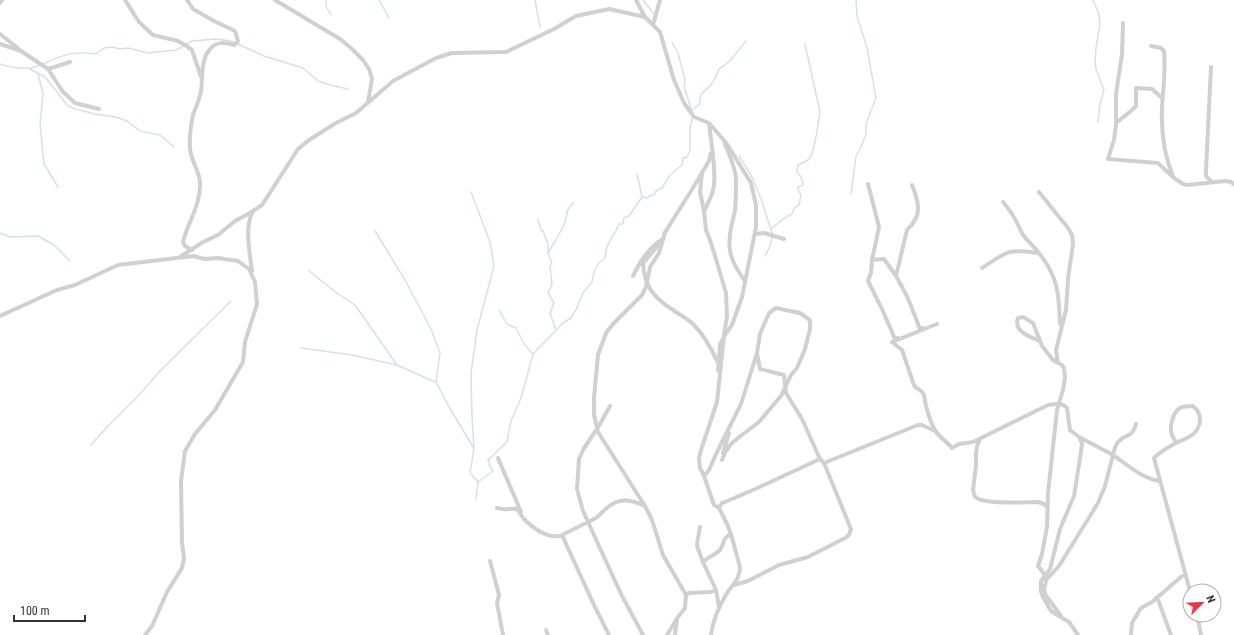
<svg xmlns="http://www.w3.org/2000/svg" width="1234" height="635" viewBox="0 0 1234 635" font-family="'Roboto Condensed',sans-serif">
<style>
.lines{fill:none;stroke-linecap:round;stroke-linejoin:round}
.stream{stroke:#cfe2ee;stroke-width:1.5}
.street{stroke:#d0d0d0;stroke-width:4}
</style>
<rect width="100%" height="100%" fill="#fff"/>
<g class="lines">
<path class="stream" d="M326 0V6L331 15
M379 0 389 18
M535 0 540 27
M643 0 654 14
M1093 0 1099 14 1100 24 1096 48 1095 62 1096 69 1104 90 1100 104 1098 122
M672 42 678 53 685 80 684 86 692 112
M0 64C6 67 24 69 30 68 33 68 37 66 40 65
M43 64C64 54 74 51 96 54L104 48 113 47 119 49 128 48 148 53 176 50 192 41 216 39 231 41 264 56 303 68 318 81 330 85 348 89
M30 69 45 77 68 106 76 109 95 114 116 117 127 121 140 131 160 135 174 147
M38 74 43 94 40 124 44 164 58 187
M692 110 699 105 701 94C711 86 715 81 719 69 731 63 737 51 746 41
M739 156 751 175 761 199 772 233
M471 192 490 242 494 266 477 330 471 373 472 417 474 448 470 473 478 482 476 499
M851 194 856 156 861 147 866 134V124L876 98 867 48 857 16 856 0
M642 197 648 198 649 196 654 195 656 191 662 188 670 175 682 165 683 158 687 157 690 150V127L693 117
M538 219 541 230 543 231 548 244V251
M771 229C778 223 783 218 792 214L795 207 799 205 801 195 798 190V187L803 185C803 180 800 175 797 172L798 165 808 160 812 154 816 137 820 112 805 44
M375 231 405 280 431 329 440 353 436 382 448 405 473 447
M0 233 10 237 38 236 54 245 70 261
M765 256 770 246 772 237
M308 270 334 291 355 305 397 365 435 382
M556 330 550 313 554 303 548 293 552 284 550 266 552 264 548 253C554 242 568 223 567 211L573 203
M301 348 352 355 397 365
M533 354 563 323 571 318 577 308 583 293 592 282 594 272 599 263 605 258C606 241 614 238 619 224H623L624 218 629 216 642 197 637 174
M91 445 107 427 139 395 160 371 231 301
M478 482 493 471 490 466 488 460 507 442 511 421 521 398 533 354 524 344 516 328 507 324 499 310"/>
<path class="street" d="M125 0 139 22 153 35 178 41 185 45 192 50 201 77
M187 0 193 9 214 21 235 31 238 41 234 45C226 43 217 41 211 48 200 59 203 78 201 92 199 100 196 107 193 115 191 125 189 138 190 148 190 160 200 171 200 183 201 204 188 222 183 242L185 246 192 250
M275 0 340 39 351 48 363 60 369 69 372 79 368 102
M636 0 645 17
M0 3 2 0
M1123 23 1122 54 1116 94V125L1114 140 1108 159 1158 163 1174 178 1183 184 1187 185 1226 181 1231 182 1234 184
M653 25 660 0
M0 34 19 49
M0 44 21 51 48 69 63 92 75 103 99 109
M1151 46 1161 48 1164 51C1166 70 1163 89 1162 107 1161 130 1164 155 1173 176
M1211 67 1206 170V176L1212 182
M48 69 70 62
M709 123 727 144 751 183 756 205V227L742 297 732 325 724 336 717 402 702 447 699 458 700 468 704 476 714 505 719 508 727 524 731 534 740 567C740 579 733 584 727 593 719 606 713 620 711 635
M1116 123 1131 111 1136 106V88L1152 89 1162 98
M724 141C728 153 736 167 736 180 736 190 736 201 735 211 734 215 733 219 732 223 726 248 730 261 745 281
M868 184 879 227 872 260 884 259 896 276 907 296 920 329 923 328
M1039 192 1068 228 1072 235 1073 244 1068 279 1066 310 1056 350 1058 363 1062 365 1064 368 1065 377 1063 390 1057 410 1048 493 1047 527 1042 554 1038 566 1045 575
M1003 202C1009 209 1014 216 1018 225 1020 228 1021 233 1024 236 1028 242 1034 246 1038 252 1058 276 1059 294 1060 324
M704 211 706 230 710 240 716 259 726 293 727 317 724 334
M664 234 696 183 709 161 711 153
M755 234 764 233 784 239
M661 240 656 248 643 263C644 286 654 298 673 310 680 315 688 319 694 325 704 335 711 348 717 361
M180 257 203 242 218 235 235 221 250 213 262 205 298 149 309 140 336 123 356 113 393 81 436 58 452 53 506 52 554 29 576 16 609 9 645 17 660 32 674 80 684 103 694 117 709 123C711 142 716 167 714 185 713 195 708 203 704 211L700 192 702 172
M872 260 871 273 868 281 882 309 895 339 898 338
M982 268C990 263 1000 255 1010 252 1019 250 1030 252 1039 253
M252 271C250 254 244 226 253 211
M633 276C640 262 646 252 658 242
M896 276 907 230C923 215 919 203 912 185
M0 316 57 290 75 285 118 265 193 256 205 259 218 258 238 261 249 269 255 282 257 304 245 342 243 362 215 410 195 434 185 451 181 481 182 543 184 558 182 568 167 592 152 626 145 635
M937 324 892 342 902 350 914 385C916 389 920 389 923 393 925 397 925 402 926 406 928 414 931 423 935 430 939 438 947 441 952 448L959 444 973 442 1048 405C1055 404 1062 402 1067 408L1070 430 1079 437 1082 443 1081 452 1074 496 1060 529 1050 569 1041 581V591L1043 597 1051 611 1069 622 1078 635
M1040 341C1030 337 1013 331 1018 318L1023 317 1033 323 1042 346 1053 360 1058 363
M718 371 720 345 722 340
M610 406 597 429 584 448 579 459 577 489 583 511 621 594 643 635
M1079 437 1113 455C1114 450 1115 446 1118 442 1125 433 1132 439 1136 424
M980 439 977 446 976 454V466L973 490 975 497C984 505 1025 502 1038 502L1044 504 1048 508
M1176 443C1175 439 1173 438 1172 435 1169 427 1173 412 1180 408 1184 406 1189 406 1193 406 1203 414 1202 427 1192 435 1187 439 1182 440 1178 442 1170 446 1160 452 1154 458L1190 591
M723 453 729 433
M498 458 521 512
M824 463 918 425H922L935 431
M704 476 709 470 717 452 741 404 757 353 760 334 769 313 776 308 800 313 810 320V329L805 349 797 368 791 375 781 396 759 422 738 438 731 444 726 451 722 460
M645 506 598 432 594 415V398L598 355 606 333 613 324 642 295 646 287 650 267 659 253 665 233
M497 508C505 511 510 508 516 509 520 511 521 516 524 519 533 528 547 538 560 536L596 518C601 514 603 511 608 507 620 497 632 500 645 506L652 520 663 555 686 595
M719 508 722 503 725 502 753 490 820 459
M700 527 697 544 698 549 703 562 716 590 719 607
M562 535 594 605 609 635
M490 561 499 595 497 603 503 635
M703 562C708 557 715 555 720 550 725 543 722 538 731 534
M1047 578 1044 589 1045 594 1061 616
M1046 580 1059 566 1098 503 1105 486 1113 455C1128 465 1141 478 1159 481
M734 585 748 581 779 565 808 557 845 538 849 535 851 529 824 463 820 459 802 419 786 393 784 375 760 369 757 354
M1157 597 1171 635
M1197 615 1201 635
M546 630 548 635
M667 635 678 617 685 608 686 595 689 593 711 592 716 590
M675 635 677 618
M1131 635 1132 623 1141 608 1152 602 1182 576"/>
</g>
<g transform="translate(1202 603) rotate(66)"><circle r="19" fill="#ffffff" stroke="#adadad"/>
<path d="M0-3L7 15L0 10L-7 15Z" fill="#e63946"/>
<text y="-6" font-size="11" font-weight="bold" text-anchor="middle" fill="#333333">N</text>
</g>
<path d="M14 615v6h71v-6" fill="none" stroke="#333333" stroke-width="2"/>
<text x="20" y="615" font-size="12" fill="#333333" stroke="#ffffff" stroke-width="3" paint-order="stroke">100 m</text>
</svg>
